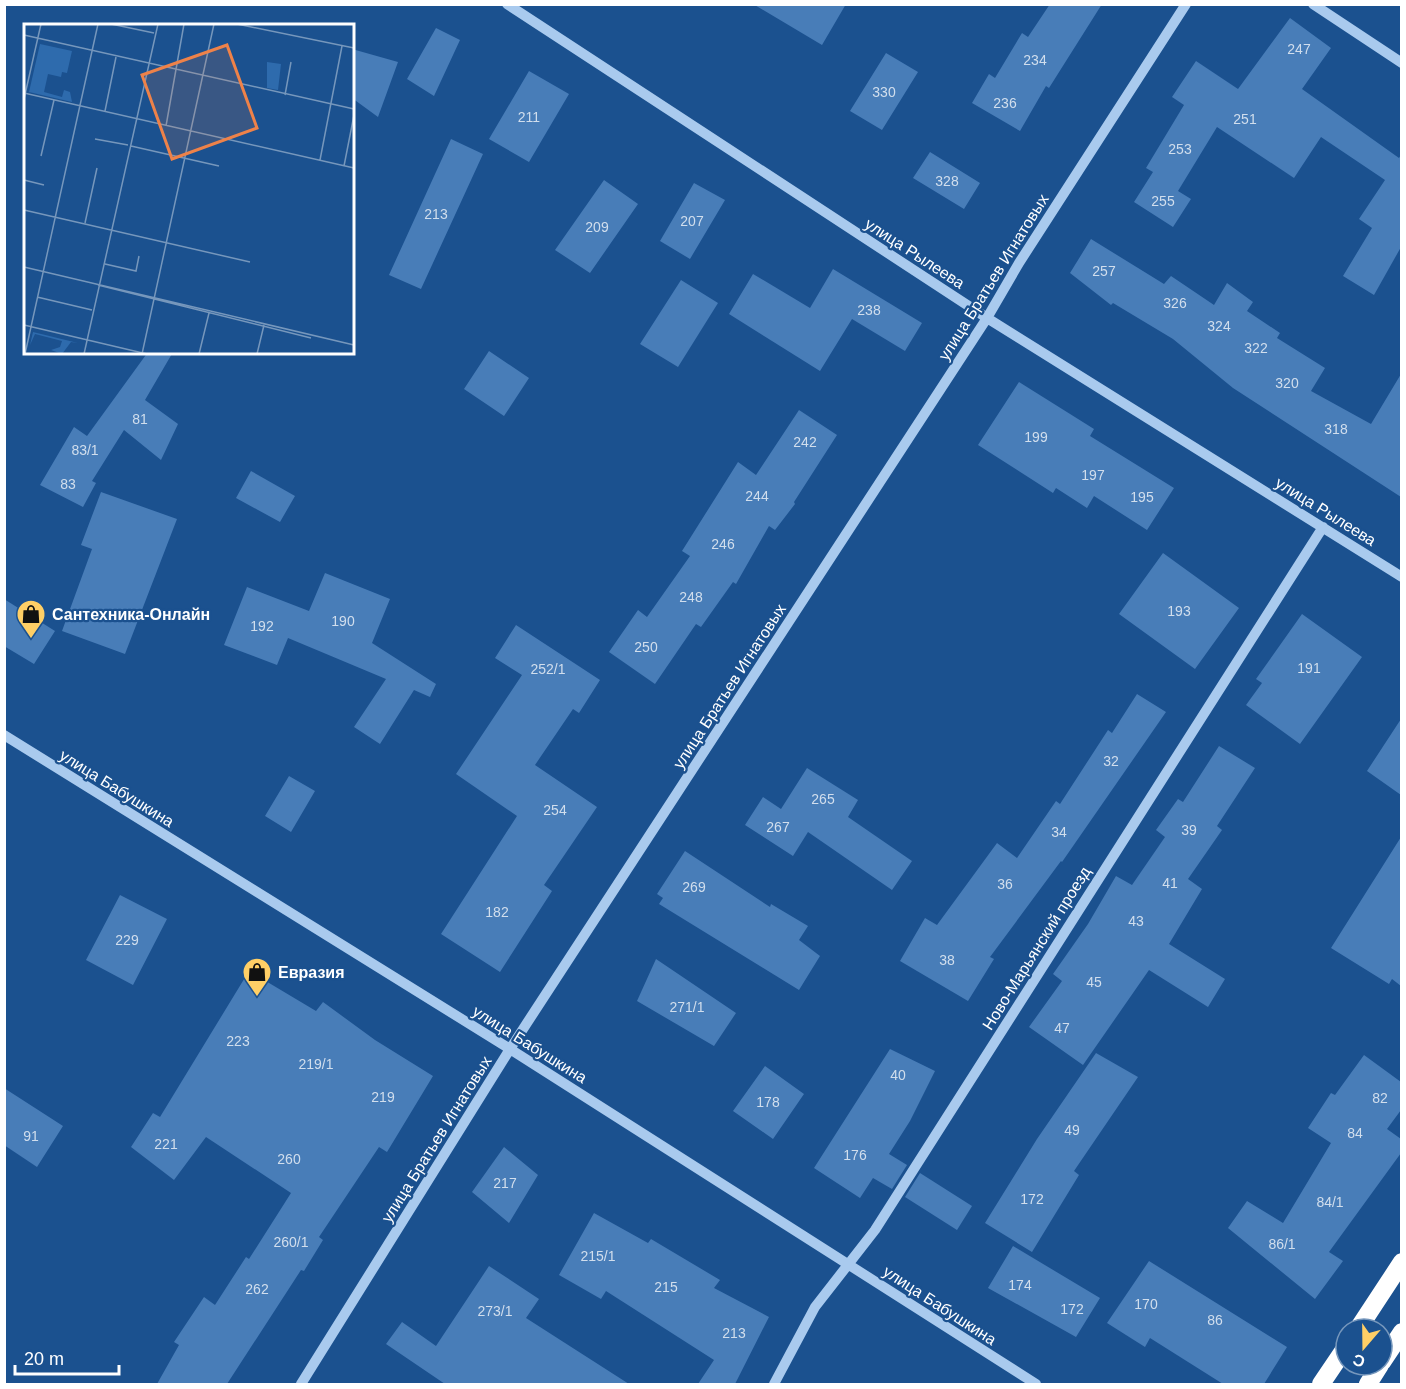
<svg xmlns="http://www.w3.org/2000/svg" width="1406" height="1389" viewBox="0 0 1406 1389" font-family="Arial,sans-serif">
<style>
.building{fill:#487db8}
.lines{fill:none;stroke-linecap:round;stroke-linejoin:round}
.minor{stroke:#a9caee;stroke-width:10}
.highway{stroke:#fff;stroke-width:18}
.labels{text-anchor:middle;stroke-width:4.5;stroke-linejoin:round;paint-order:stroke}
.number-label{font-size:14px;fill:#d1deed}
.street-label{font-size:16px;fill:#fff;stroke:#1b518f}
.poi-label{font-size:16px;font-weight:bold;fill:#fff;stroke:#1b518f;text-anchor:start}
.inset-road{fill:none;stroke:#7697bc;stroke-width:1.5}
.view{fill:#ee8249;fill-opacity:0.15;stroke:#ee8249;stroke-width:3}
.inset-edge{fill:none;stroke:#fff;stroke-width:3}
</style>
<rect width="100%" height="100%" fill="#1b518f"/>
<path class="building" d="M753 4H846L822 45Z
M1050 4H1102L1049 88 1046 86 1020 131 972 103 989 74 995 78 1022 33 1028 37Z
M1290 18 1331 48 1302 89 1399 158 1401 155V247L1374 295 1343 276 1372 228 1359 219 1385 180 1321 137 1294 178 1217 127 1178 191 1191 199 1173 227 1134 202 1153 172 1146 168 1184 105 1172 97 1196 61 1238 89Z
M436 28 460 40 434 96 407 79Z
M352 49 398 62 378 117 352 98Z
M886 53 918 72 882 130 850 111Z
M529 71 569 94 529 162 489 139Z
M451 139 483 154 421 289 389 275Z
M930 152 980 183 964 209 913 178Z
M604 180 638 204 590 273 555 250Z
M694 183 725 200 690 259 660 241Z
M1091 239 1164 284 1171 276 1214 305 1227 283 1253 302 1247 311 1280 333 1277 338 1325 368 1311 391 1371 424 1401 374V497L1233 388 1173 339 1113 303 1111 305 1070 273Z
M833 269 922 323 905 351 852 319 820 371 729 314 753 274 810 308Z
M681 280 718 303 678 367 640 344Z
M489 351 529 378 504 416 464 389Z
M148 352H173L145 400 178 424 161 460 124 430 92 481 96 483 83 507 40 485 74 427 87 436Z
M1019 382 1094 429 1090 436 1174 488 1147 530 1094 496 1087 508 1056 488 1053 493 978 445Z
M799 410 837 435 794 502 795 504 775 530 769 526 736 584 733 582 701 627 696 624 655 684 609 652 638 610 647 617 690 556 682 551 738 462 756 475Z
M251 471 295 496 280 522 236 498Z
M101 492 177 519 125 654 62 631 92 549 81 545Z
M1163 553 1239 608 1195 669 1119 614Z
M325 573 390 599 372 643 436 684 430 697 414 690 380 744 354 727 386 679 288 638 277 665 224 645 247 587 309 611Z
M4 599 55 631 34 664 4 646Z
M1302 614 1362 657 1300 744 1246 705 1262 683 1256 679Z
M516 625 600 680 579 713 573 709 535 765 597 807 544 885 552 891 500 972 441 934 517 816 456 774 522 675 495 658Z
M1137 694 1166 712 1062 862 1061 861 990 957 994 959 968 1001 900 961 925 918 937 925 997 843 1017 858 1056 801 1060 804 1108 730 1112 733Z
M1401 719V795L1367 771Z
M1219 746 1255 768 1217 826 1222 830 1188 879 1202 889 1169 944 1225 979 1208 1007 1149 970 1083 1065 1029 1027 1062 981 1053 974 1088 924 1116 876 1132 885 1165 837 1156 830 1178 799 1183 802Z
M807 768 858 800 848 817 912 861 892 890 808 832 793 856 745 825 763 797 781 809Z
M289 776 315 791 291 832 265 816Z
M1401 837V986L1392 979 1389 984 1331 948Z
M685 851 770 907 771 904 808 926 799 940 820 956 799 990 659 904 663 898 657 894Z
M120 895 167 919 133 985 86 960Z
M656 959 736 1013 714 1046 637 1001Z
M249 971 316 1011 323 1002 375 1040 433 1076 387 1152 379 1147 319 1237 323 1240 304 1271 301 1270 227 1384H157L179 1345 174 1342 204 1297 215 1305 246 1257 249 1259 291 1193 206 1137 174 1180 131 1147 153 1113 160 1117Z
M890 1049 935 1071 910 1121 889 1154 907 1165 892 1189 873 1178 860 1198 814 1168Z
M1096 1053 1138 1077 1074 1171 1079 1175 1032 1252 985 1223 1037 1139Z
M1364 1055 1401 1082V1110L1387 1129 1401 1139V1153L1329 1252 1343 1261 1315 1299 1228 1228 1247 1201 1283 1223 1331 1143 1308 1128 1331 1093 1335 1095Z
M765 1066 804 1094 773 1139 733 1111Z
M4 1088 63 1126 37 1167 4 1145Z
M504 1147 538 1175 509 1223 472 1192Z
M920 1173 972 1206 957 1230 905 1197Z
M594 1213 648 1243 651 1239 720 1280 714 1288 769 1317 735 1384H698L714 1360 606 1291 601 1299 559 1275Z
M1013 1246 1100 1298 1076 1337 988 1288Z
M1149 1261 1287 1347 1264 1384H1223L1150 1338 1145 1347 1107 1323Z
M489 1266 539 1299 526 1318 629 1384H445L386 1344 402 1322 436 1346Z"/>
<g class="lines">
<path class="minor" d="M507 4 987 318 1402 577
M1313 4 1402 63
M4 735 510 1049 1036 1384
M301 1384 510 1049 987 318 1019 263 1186 4
M774 1384 815 1307 875 1230 1323 527"/>
<path class="highway" d="M1358 1329 1402 1262
M1382 1362 1402 1332
M1321 1384 1346 1347
M1368 1384 1380 1365"/>
</g>
<defs>
<g id="shop-pin" transform="scale(1.5)"><path d="M0 17L-7.5 6A9.5 9.5 0 1 1 7.5 6Z" fill="#ffcf66" stroke="#1b518f"/><path d="M-5-2.5h2.3a2.7 3.5 0 0 1 5.4 0H5L5.5 6h-11ZM-1.5-2.5h3a1.5 2.3 0 0 0-3 0Z" fill="#111"/></g>
</defs>
<g fill-rule="evenodd">
<use href="#shop-pin" x="31" y="614"/>
<use href="#shop-pin" x="257" y="972"/>
</g>
<g class="labels">
<g class="number-label">
<text x="1299" y="54">247</text>
<text x="1035" y="65">234</text>
<text x="884" y="97">330</text>
<text x="1005" y="108">236</text>
<text x="529" y="122">211</text>
<text x="1245" y="124">251</text>
<text x="1180" y="154">253</text>
<text x="947" y="186">328</text>
<text x="1163" y="206">255</text>
<text x="436" y="219">213</text>
<text x="692" y="226">207</text>
<text x="597" y="232">209</text>
<text x="1104" y="276">257</text>
<text x="1175" y="308">326</text>
<text x="869" y="315">238</text>
<text x="1219" y="331">324</text>
<text x="1256" y="353">322</text>
<text x="1287" y="388">320</text>
<text x="140" y="424">81</text>
<text x="1336" y="434">318</text>
<text x="1036" y="442">199</text>
<text x="805" y="447">242</text>
<text x="85" y="455">83/1</text>
<text x="1093" y="480">197</text>
<text x="68" y="489">83</text>
<text x="757" y="501">244</text>
<text x="1142" y="502">195</text>
<text x="723" y="549">246</text>
<text x="691" y="602">248</text>
<text x="1179" y="616">193</text>
<text x="343" y="626">190</text>
<text x="262" y="631">192</text>
<text x="646" y="652">250</text>
<text x="1309" y="673">191</text>
<text x="548" y="674">252/1</text>
<text x="1111" y="766">32</text>
<text x="823" y="804">265</text>
<text x="555" y="815">254</text>
<text x="778" y="832">267</text>
<text x="1189" y="835">39</text>
<text x="1059" y="837">34</text>
<text x="1170" y="888">41</text>
<text x="1005" y="889">36</text>
<text x="694" y="892">269</text>
<text x="497" y="917">182</text>
<text x="1136" y="926">43</text>
<text x="127" y="945">229</text>
<text x="947" y="965">38</text>
<text x="1094" y="987">45</text>
<text x="687" y="1012">271/1</text>
<text x="1062" y="1033">47</text>
<text x="238" y="1046">223</text>
<text x="316" y="1069">219/1</text>
<text x="898" y="1080">40</text>
<text x="383" y="1102">219</text>
<text x="1380" y="1103">82</text>
<text x="768" y="1107">178</text>
<text x="1072" y="1135">49</text>
<text x="1355" y="1138">84</text>
<text x="31" y="1141">91</text>
<text x="166" y="1149">221</text>
<text x="855" y="1160">176</text>
<text x="289" y="1164">260</text>
<text x="505" y="1188">217</text>
<text x="1032" y="1204">172</text>
<text x="1330" y="1207">84/1</text>
<text x="291" y="1247">260/1</text>
<text x="1282" y="1249">86/1</text>
<text x="598" y="1261">215/1</text>
<text x="1020" y="1290">174</text>
<text x="666" y="1292">215</text>
<text x="257" y="1294">262</text>
<text x="1146" y="1309">170</text>
<text x="1072" y="1314">172</text>
<text x="495" y="1316">273/1</text>
<text x="1215" y="1325">86</text>
<text x="734" y="1338">213</text>
</g>
<g class="street-label">
<text transform="translate(915 253) rotate(33)" y="6">улица Рылеева</text>
<text transform="translate(993 277) rotate(-58)" y="6">улица Братьев Игнатовых</text>
<text transform="translate(1326 511) rotate(32)" y="6">улица Рылеева</text>
<text transform="translate(729 686) rotate(-57)" y="6">улица Братьев Игнатовых</text>
<text transform="translate(117 788) rotate(32)" y="6">улица Бабушкина</text>
<text transform="translate(1036 948) rotate(-58)" y="6">Ново-Марьянский проезд</text>
<text transform="translate(530 1044) rotate(32)" y="6">улица Бабушкина</text>
<text transform="translate(436 1139) rotate(-58)" y="6">улица Братьев Игнатовых</text>
<text transform="translate(940 1305) rotate(33)" y="6">улица Бабушкина</text>
</g>
<g class="poi-label">
<text x="52" y="620">Сантехника-Онлайн</text>
<text x="278" y="978">Евразия</text>
</g>
</g>
<g transform="translate(24 24)">
<rect width="330" height="330" fill="#1b518f"/>
<path d="M16 20 48 27 43 49 38 48 37 53 24 50 20 68 38 73 40 66 46 68 48 78 5 68ZM243 38 257 40 254 66 243 64ZM9 308 54 319 47 318 38 330 27 326 36 323 38 317 11 310 6 321Z" fill="#2e6bad"/>
<path class="inset-road" d="M87 0 130 9M213 0 330 24M0 11 330 85M0 69 330 144M261 71 267 38M0 75 17 0M81 87 92 33M142 102 160 0M71 115 104 121M107 122 195 142M17 132 30 76M296 136 318 22M320 142 330 91M0 156 20 161M0 186 226 238M61 199 73 144M81 240 112 247 115 232M0 243 330 321M74 261 287 314M13 273 68 286M0 301 123 330M1 330 74 0M60 330 134 0M118 330 190 0M175 330 185 289M233 330 240 301"/>
<path class="view" d="M203 21 233 104 148 135 118 51Z"/>
<rect width="330" height="330" class="inset-edge"/>
</g>
<rect width="1406" height="1389" fill="none" stroke="#ffffff" stroke-width="12"/>
<g transform="translate(1364 1347) rotate(200)"><circle r="28" fill="#1b518f" stroke="#7697bc" stroke-width="1.5"/>
<path d="M0-4.5L10 22L0 15L-10 22Z" fill="#ffcf66"/>
<text y="-9" font-size="16" font-weight="bold" text-anchor="middle" fill="#ffffff">С</text>
</g>
<path d="M15 1365v9h104v-9" fill="none" stroke="#ffffff" stroke-width="3"/>
<text x="24" y="1365" font-size="18" fill="#ffffff" stroke="#1b518f" stroke-width="4.5" paint-order="stroke">20 m</text>
</svg>
